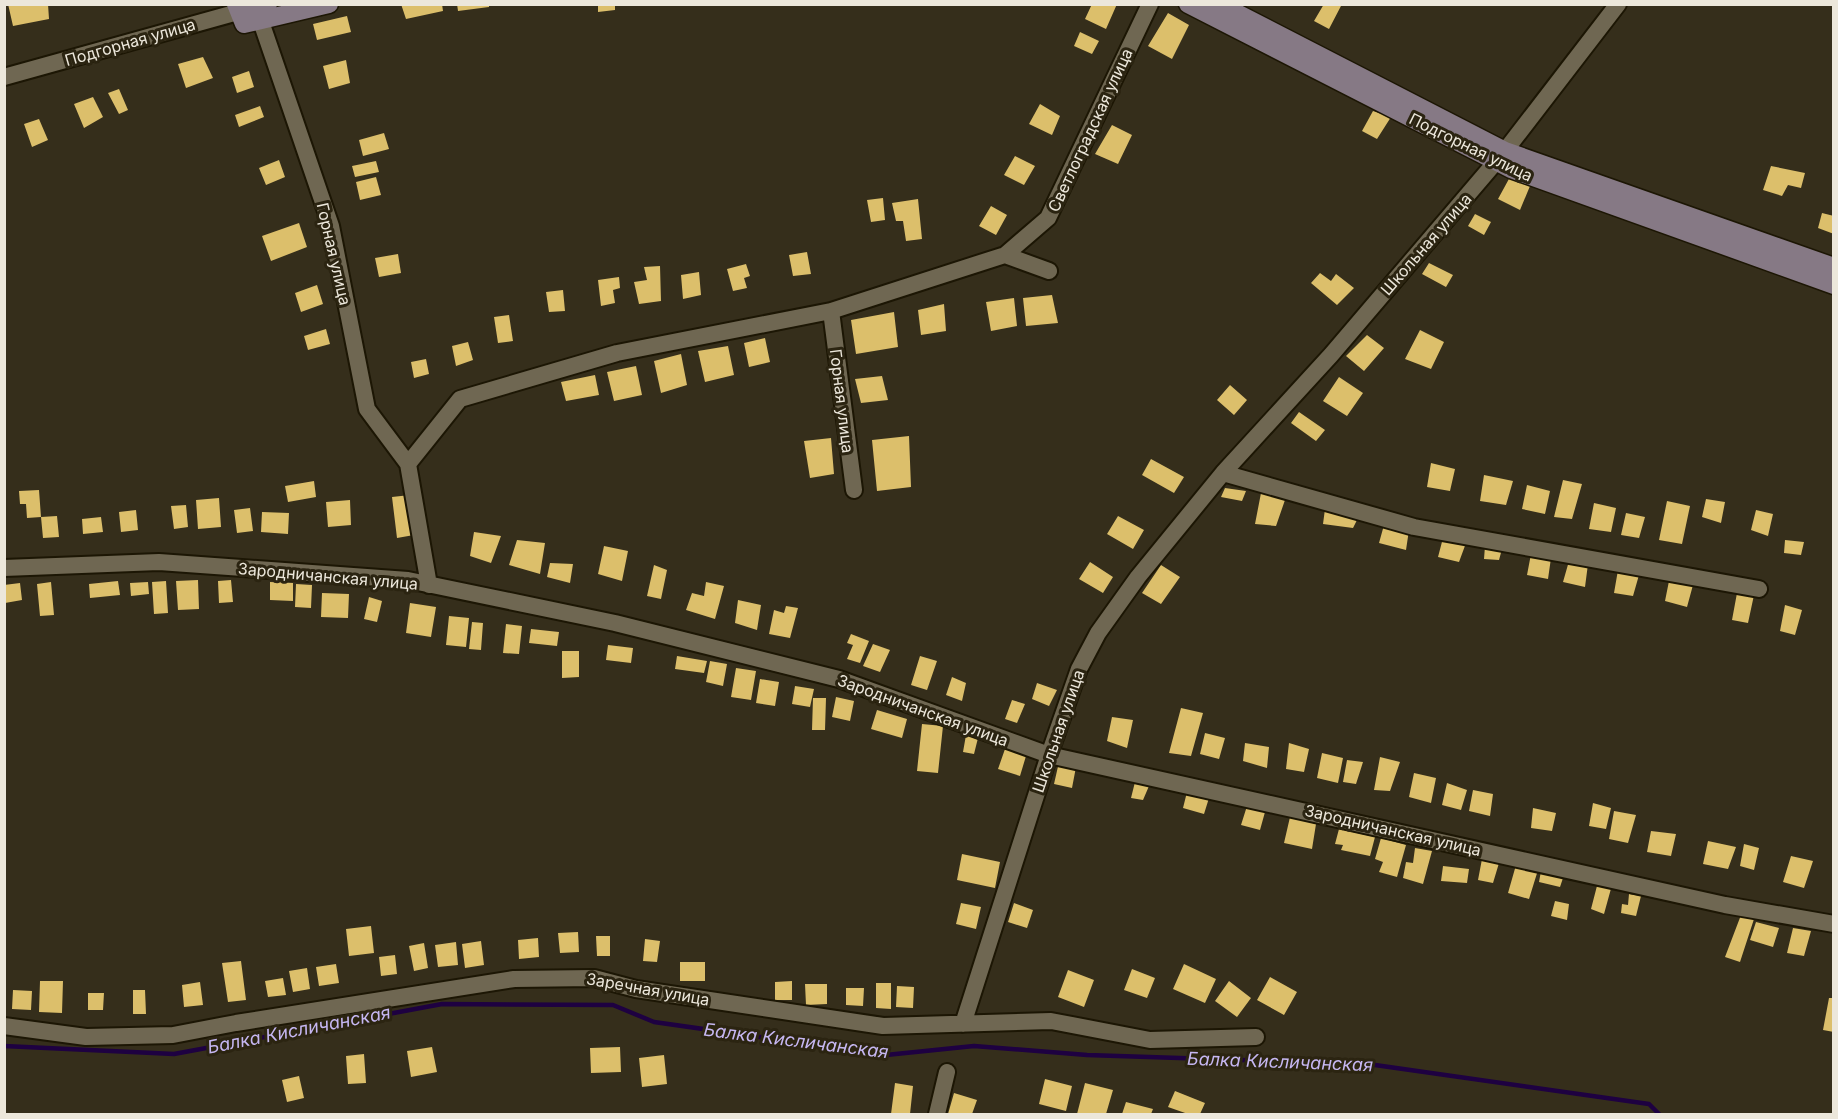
<svg xmlns="http://www.w3.org/2000/svg" width="1838" height="1119" viewBox="0 0 1838 1119" font-family="Inter,sans-serif">
<style>
.lines{fill:none;stroke-linecap:round;stroke-linejoin:round}
.stream{stroke:#1e0141;stroke-width:4.5}
.building{fill:#dcbf6b}
.street-casing{stroke:#1c1604;stroke-width:20}
.secondary-casing{stroke:#1c1604;stroke-width:21}
.street{stroke:#6f6752;stroke-width:16}
.secondary{stroke:#867985;stroke-width:18}
.labels{text-anchor:middle;stroke-width:6;stroke-linejoin:round;paint-order:stroke}
.street-label{font-size:16px;fill:#ece7db;stroke:#2b2411}
.water-label{font-size:18px;font-style:italic;fill:#c6b7f2;stroke:#2b2411}
</style>
<rect width="100%" height="100%" fill="#352e1b"/>
<g class="lines">
<path class="stream" d="M4 1046 174 1054 442 1004 613 1005 654 1022 886 1055 974 1046 1087 1055 1368 1064 1649 1104 1659 1114"/>
</g>
<path class="building" d="M8 4H48L49 19 13 26Z
M401 4H442L443 11 406 19Z
M457 4H489V7L458 11Z
M598 4H615V10L598 12Z
M1092 4H1117L1106 29 1085 19Z
M1324 4H1342L1329 29 1314 21Z
M1168 13 1189 25 1172 59 1148 46Z
M347 16 351 32 317 40 313 24Z
M1080 32 1099 41 1092 54 1074 46Z
M203 57 213 78 186 88 178 64Z
M346 60 350 83 329 89 323 66Z
M249 71 254 87 237 93 232 77Z
M119 89 128 110 119 114 108 93Z
M93 97 103 117 84 128 74 104Z
M1040 104 1060 116 1052 135 1029 124Z
M260 106 264 117 239 127 235 115Z
M1373 111 1391 117 1377 139 1362 131Z
M39 119 48 140 32 147 24 124Z
M1112 125 1132 135 1118 164 1095 154Z
M384 133 389 149 363 156 359 140Z
M1015 156 1035 166 1024 185 1004 175Z
M279 160 285 177 266 185 259 168Z
M376 161 379 172 355 177 352 166Z
M1771 166 1805 173 1801 188 1788 185 1782 196 1763 190Z
M376 177 381 195 360 200 356 182Z
M1510 177 1530 186 1520 210 1498 199Z
M883 198 885 220 871 222 867 200Z
M918 199 922 239 906 241 903 221H896L892 203Z
M991 206 1007 215 996 235 979 226Z
M1822 213 1834 216V234L1818 228Z
M1475 214 1491 222 1484 235 1468 226Z
M299 223 307 247 271 261 262 236Z
M807 252 811 274 793 276 789 255Z
M398 254 401 273 379 277 375 258Z
M1429 263 1453 275 1446 287 1422 274Z
M746 264 750 276 744 278 747 288 733 291 727 269Z
M660 266 661 301 639 304 634 282 647 280 644 267Z
M699 272 701 295 683 299 681 275Z
M1320 273 1331 281 1336 274 1354 288 1337 305 1311 283Z
M619 277 620 288 613 290 615 303 601 306 598 280Z
M317 285 323 304 301 312 295 293Z
M563 290 565 311 549 312 546 292Z
M1052 295 1058 323 1026 326 1023 298Z
M1014 298 1017 326 991 331 986 302Z
M944 304 946 331 921 335 918 310Z
M894 312 898 347 856 354 851 320Z
M509 315 513 341 498 343 494 317Z
M326 329 330 344 308 350 304 336Z
M1420 330 1444 342 1431 369 1405 359Z
M1367 335 1384 348 1364 371 1346 356Z
M765 338 770 362 749 367 744 343Z
M468 342 473 360 456 366 452 346Z
M728 346 734 375 705 382 698 351Z
M681 354 687 385 661 393 654 361Z
M426 359 429 374 414 378 411 362Z
M636 366 642 395 614 401 607 372Z
M595 375 599 395 566 401 561 382Z
M882 376 888 400 861 403 855 379Z
M1339 377 1363 393 1347 416 1323 401Z
M1230 385 1247 400 1234 415 1217 400Z
M1299 412 1325 430 1316 441 1291 423Z
M909 436 911 487 877 491 872 440Z
M831 438 834 474 810 478 804 441Z
M1151 459 1184 477 1174 493 1142 475Z
M1431 463 1455 469 1450 491 1427 487Z
M1484 475 1513 481 1506 505 1480 501Z
M1563 480 1582 484 1572 519 1554 517Z
M314 481 316 497 288 502 285 486Z
M1527 485 1550 491 1545 514 1522 509Z
M1225 488 1246 491 1242 501 1221 497Z
M39 490 41 517 27 518 26 504H20L19 491Z
M1261 493 1285 500 1276 526 1255 524Z
M410 495 414 535 397 538 392 497Z
M219 498 221 527 198 529 196 500Z
M1706 499 1725 502 1721 523 1702 517Z
M350 500 351 525 328 527 326 502Z
M1667 501 1690 506 1682 544 1659 540Z
M1594 503 1616 508 1611 532 1589 529Z
M186 505 188 527 174 529 171 506Z
M250 508 253 531 237 533 234 510Z
M1325 509 1358 518 1353 528 1323 524Z
M136 510 138 530 121 532 119 512Z
M1756 510 1773 514 1768 536 1751 530Z
M262 512 289 513 288 534 261 532Z
M1626 513 1645 517 1639 538 1621 535Z
M57 516 59 537 43 538 41 517Z
M1118 516 1144 530 1133 549 1107 534Z
M101 517 103 532 83 534 82 519Z
M1384 525 1409 530 1406 550 1379 543Z
M474 532 501 536 491 563 470 556Z
M1443 538 1466 543 1459 562 1438 557Z
M517 540 545 543 540 574 509 565Z
M1785 540 1804 542 1801 555 1784 553Z
M604 546 628 551 622 581 598 574Z
M1485 546 1502 549 1499 560 1484 559Z
M1531 554 1551 558 1548 579 1527 575Z
M1569 561 1588 564 1585 587 1563 582Z
M1090 562 1113 577 1103 593 1079 579Z
M550 563 573 564 570 583 547 577Z
M654 565 667 570 661 599 647 596Z
M1161 565 1180 577 1161 604 1142 593Z
M1618 570 1639 575 1633 596 1614 593Z
M198 580 199 609 178 610 176 581Z
M231 580 233 602 219 603 218 581Z
M118 581 120 595 90 598 89 584Z
M166 581 168 613 154 614 152 582Z
M1669 581 1693 585 1687 607 1665 601Z
M51 582 54 615 40 616 37 584Z
M148 582 149 594 131 596 130 583Z
M270 582 293 583V601L270 600Z
M706 582 724 586 715 619 686 610 692 593 704 596Z
M20 583 22 600 5 603 4 585Z
M296 584 312 585 311 608 295 607Z
M322 593 349 594 348 618 321 617Z
M1737 593 1754 595 1748 623 1732 620Z
M369 597 382 601 377 622 364 619Z
M738 600 761 605 757 630 735 623Z
M410 603 436 607 431 637 406 633Z
M1785 605 1802 610 1795 635 1780 631Z
M786 606 798 608 790 638 769 634 774 610 784 613Z
M449 616 469 618 466 647 446 645Z
M472 622 483 623 481 650 469 649Z
M506 624 522 626 519 654 503 653Z
M531 629 559 632 557 646 529 643Z
M851 634 869 641 860 663 847 659 853 645 847 643Z
M873 644 890 650 880 672 863 666Z
M608 645 633 648 631 663 606 660Z
M562 651H579V677L562 678Z
M677 656 707 661 704 673 675 669Z
M920 656 937 661 927 690 911 685Z
M710 661 727 664 723 686 706 682Z
M736 668 756 671 751 700 731 697Z
M952 677 966 683 962 701 946 695Z
M760 679 779 682 775 706 756 703Z
M1037 683 1057 690 1049 706 1032 699Z
M795 686 814 689 810 707 792 704Z
M836 697 854 701 850 721 832 717Z
M813 698H826L825 730H812Z
M1012 700 1025 704 1017 723 1005 719Z
M1181 708 1203 713 1191 756 1169 753Z
M877 710 907 719 902 738 871 729Z
M1112 717 1133 720 1127 748 1107 741Z
M922 724 943 726 938 773 917 771Z
M1205 733 1225 738 1219 759 1200 754Z
M966 735 978 738 974 754 963 752Z
M1245 743 1269 747 1267 768 1243 761Z
M1289 743 1309 749 1304 772 1286 769Z
M1005 749 1026 756 1020 776 998 769Z
M1322 753 1343 758 1338 783 1317 778Z
M1380 757 1400 762 1390 791 1374 790Z
M1347 760 1363 762 1356 784 1343 782Z
M1059 762 1076 767 1072 788 1054 784Z
M1414 773 1436 778 1431 803 1409 797Z
M1135 782 1149 786 1143 800 1131 798Z
M1447 783 1467 790 1461 810 1442 805Z
M1473 790 1493 794 1490 816 1469 811Z
M1187 792 1209 798 1204 814 1183 808Z
M1593 803 1611 808 1606 829 1589 826Z
M1247 806 1265 812 1260 830 1241 825Z
M1533 808 1556 813 1552 831 1531 828Z
M1614 811 1636 815 1628 843 1609 839Z
M1290 817 1316 824 1312 849 1284 843Z
M1339 829 1375 837 1370 856 1341 850 1343 845 1335 844Z
M1651 831 1676 834 1671 856 1647 852Z
M1381 838 1406 845 1397 877 1379 872 1383 862 1375 859Z
M1708 841 1736 847 1728 869 1703 864Z
M1744 844 1759 848 1754 870 1740 866Z
M1415 848 1432 851 1423 884 1403 878 1406 862 1413 863Z
M962 854 1000 862 995 888 957 880Z
M1791 856 1813 861 1804 888 1783 882Z
M1482 859 1499 863 1493 883 1478 880Z
M1516 865 1538 870 1529 899 1508 893Z
M1443 866 1469 869 1467 883 1441 881Z
M1541 871 1564 875 1560 887 1539 882Z
M1598 882 1612 885 1604 914 1591 909Z
M1629 894 1641 896 1636 916 1621 913 1622 904 1628 905Z
M1555 901 1569 904 1567 920 1551 916Z
M961 903 981 907 976 929 956 924Z
M1014 903 1033 910 1027 928 1008 922Z
M1741 915 1754 919 1740 962 1725 957Z
M1756 922 1779 928 1773 947 1750 940Z
M371 926 374 953 349 956 346 929Z
M1793 928 1811 931 1804 956 1787 953Z
M578 932 579 952 560 953 558 933Z
M596 936H610V956H597Z
M538 938 539 957 519 959 518 940Z
M645 939 660 941 657 962 643 961Z
M481 941 484 965 465 968 462 944Z
M456 942 458 965 438 967 435 945Z
M424 943 428 968 414 971 409 946Z
M395 955 397 974 381 976 379 957Z
M241 961 246 1000 228 1002 222 963Z
M680 962H705V981H680Z
M336 964 339 983 319 986 316 967Z
M1184 964 1216 979 1205 1003 1173 989Z
M307 968 310 989 293 992 289 971Z
M1132 969 1155 978 1147 998 1124 990Z
M1068 970 1094 980 1084 1007 1058 997Z
M1270 977 1297 992 1284 1015 1257 1000Z
M283 978 286 995 268 997 265 981Z
M40 981H63L62 1013 39 1012Z
M792 981V1000H775V982Z
M1229 981 1251 998 1237 1017 1215 1001Z
M200 982 203 1005 184 1007 182 985Z
M876 983H891V1009L876 1008Z
M805 984H827V1004L806 1005Z
M897 986 914 987 913 1008 896 1007Z
M846 988H864L863 1006 846 1005Z
M13 990 32 991 31 1010 12 1009Z
M133 990H145L146 1014H133Z
M88 993H104L103 1010H88Z
M1829 998H1834V1032L1823 1030Z
M432 1047 437 1072 411 1077 407 1051Z
M620 1047 621 1072 591 1073 590 1048Z
M364 1054 366 1083 348 1084 346 1056Z
M664 1055 667 1084 642 1087 639 1058Z
M299 1076 304 1098 287 1102 282 1080Z
M1045 1079 1072 1086 1066 1111 1039 1104Z
M895 1083 913 1086 910 1114H891Z
M1085 1083 1113 1090 1106 1114H1077Z
M1175 1091 1205 1103 1200 1114H1188L1168 1107Z
M954 1093 977 1100 972 1114H948Z
M1126 1102 1153 1109 1151 1114H1122Z"/>
<g class="lines">
<g class="street-casing">
<path id="street" d="M4 77 256 7 331 226 367 409 408 464 429 585
M1005 255 1049 271
M831 311 854 490
M408 464 460 399 617 353 831 311 1005 255 1048 218 1150 4
M1223 473 1414 527 1759 589
M4 568 159 562 408 580 615 623 839 679 1049 755 1725 905 1834 924
M963 1024 1049 755 1079 669 1098 633 1138 577 1223 473 1331 355 1505 151 1618 4
M4 1026 86 1037 173 1035 236 1023 514 979 594 978 636 989 883 1026 1051 1021 1150 1040 1256 1037
M937 1114 947 1072"/>
</g>
<g class="secondary-casing">
<path id="secondary" d="M236 4 244 24 329 4
M254 4 256 7 268 4
M1188 4 1511 169 1834 285
M1219 4 1505 151 1834 267"/>
</g>
<use href="#street" class="street"/>
<use href="#secondary" class="secondary"/>
</g>
<g class="labels">
<g class="street-label">
<text transform="translate(130 42) rotate(-16)" y="6">Подгорная улица</text>
<text transform="translate(1090 130) rotate(-65)" y="6">Светлоградская улица</text>
<text transform="translate(1471 147) rotate(26)" y="6">Подгорная улица</text>
<text transform="translate(1426 244) rotate(-49)" y="6">Школьная улица</text>
<text transform="translate(334 254) rotate(77)" y="6">Горная улица</text>
<text transform="translate(842 401) rotate(83)" y="6">Горная улица</text>
<text transform="translate(328 576) rotate(5)" y="6">Зародничанская улица</text>
<text transform="translate(923 710) rotate(20)" y="6">Зародничанская улица</text>
<text transform="translate(1058 731) rotate(-71)" y="6">Школьная улица</text>
<text transform="translate(1393 830) rotate(13)" y="6">Зародничанская улица</text>
<text transform="translate(648 989) rotate(10)" y="6">Заречная улица</text>
</g>
<g class="water-label">
<text transform="translate(299 1030) rotate(-11)" y="6">Балка Кисличанская</text>
<text transform="translate(796 1041) rotate(7)" y="6">Балка Кисличанская</text>
<text transform="translate(1280 1062) rotate(2)" y="6">Балка Кисличанская</text>
</g>
</g>
<rect width="1838" height="1119" fill="none" stroke="#ece7db" stroke-width="12"/>
</svg>
